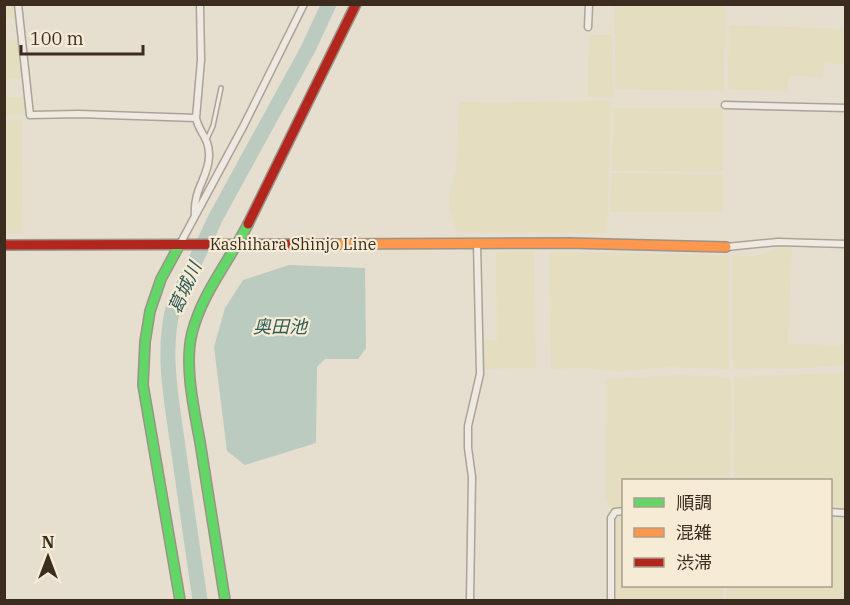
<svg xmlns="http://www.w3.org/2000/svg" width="850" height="605" viewBox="0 0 850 605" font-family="'IBM Plex Serif','Noto Sans JP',serif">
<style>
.farmland{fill:#e5ddc0}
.water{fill:#bbcbc0}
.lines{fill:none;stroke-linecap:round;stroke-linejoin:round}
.river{stroke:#bbcbc0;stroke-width:15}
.lane-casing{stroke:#aba398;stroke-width:6}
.street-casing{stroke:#aba398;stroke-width:9}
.fast-casing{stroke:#9b9388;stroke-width:12}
.slow-casing{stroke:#9b9388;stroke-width:12}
.jam-casing{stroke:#9b9388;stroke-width:12}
.lane{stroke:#eeeae1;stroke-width:3}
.street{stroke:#eeeae1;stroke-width:6}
.fast{stroke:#63d668;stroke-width:9}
.slow{stroke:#ff974d;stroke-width:9}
.jam{stroke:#b3261e;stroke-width:9}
.labels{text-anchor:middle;stroke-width:4.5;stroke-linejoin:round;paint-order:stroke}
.street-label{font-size:16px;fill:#3b2c1f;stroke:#f6ecd6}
.water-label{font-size:18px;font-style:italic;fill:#2e5b57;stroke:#f6ecd6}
</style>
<rect width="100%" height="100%" fill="#e6decf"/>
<path class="farmland" d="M4 5H15V19H5Z
M614 5H726L723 91 616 89Z
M729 25 845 29V64L824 63 823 77 789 76 788 91 728 89Z
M592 35H612L613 97H588L589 37Z
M5 39 18 40 22 78 5 79Z
M5 97H24L26 111 25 114 5 115Z
M604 100 611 104 607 233 457 232 450 211 449 198 456 170 459 102 496 103Z
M614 108H723V171H612Z
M20 119 22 120 23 233H5V120Z
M612 173 723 175V212H610Z
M784 246H792L788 344 845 345V365L807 368 733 369 732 255 757 256Z
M534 251 536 368 483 369V340H497L496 252Z
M549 252 729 255V369L664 367 618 372 588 368 551 369Z
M845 373V508L831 507 830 480H734V377Z
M681 375 728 377 731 380 730 480H624L623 508H610L605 498 606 379Z
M621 516H624V586H724L722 600H616V520Z
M831 517H845V600H726L727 586H830Z"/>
<path class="water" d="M289 265 365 268 366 348 358 359H325L317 367 316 443 245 465 227 451 214 347 225 308 243 280Z"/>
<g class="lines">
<path class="river" d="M200 600C193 552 186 503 179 454 173 407 161 355 173 308L216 217 308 49 329 4"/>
<g class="lane-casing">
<path id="lane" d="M207 139 213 126 221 88"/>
</g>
<g class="street-casing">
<path id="street" d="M18 4 30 115 79 114 196 118
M588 27 589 4
M725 105 846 108
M195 216C193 188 208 179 209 157 210 138 199 133 196 118L201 60 200 4
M180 244 244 125 304 4
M726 247 778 242 846 244
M830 512 846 513
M470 600 472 477 468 448V426L480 374 477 243
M611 600V518L615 512 624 511"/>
</g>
<g class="fast-casing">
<path id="fast" d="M180 244 161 279 150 311 145 342 143 385 180 600
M225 600C217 547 208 495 200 442 194 409 184 365 192 333 202 293 230 260 248 224"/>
</g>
<g class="slow-casing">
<path id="slow" d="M335 244 568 243 726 247"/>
</g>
<g class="jam-casing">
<path id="jam" d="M248 224 356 4
M4 245 335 244"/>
</g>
<use href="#lane" class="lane"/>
<use href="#street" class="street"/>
<use href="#fast" class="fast"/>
<use href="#slow" class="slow"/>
<use href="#jam" class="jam"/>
</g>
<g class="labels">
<g class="street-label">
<text x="293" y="250">Kashihara Shinjo Line</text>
</g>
<g class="water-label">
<text transform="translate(185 288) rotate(-66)" y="6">葛城川</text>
<text x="280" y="333">奥田池</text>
</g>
</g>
<rect width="850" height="605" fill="none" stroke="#3b2c1f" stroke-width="12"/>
<rect x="622" y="479" width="210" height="108" fill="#f6ecd6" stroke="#ab9f8d" stroke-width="1.5"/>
<rect x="634" y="498" width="30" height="9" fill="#63d668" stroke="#ab9f8d" stroke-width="1.5"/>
<text x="676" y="509" font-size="18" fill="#3b2c1f">順調</text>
<rect x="634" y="528" width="30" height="9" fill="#ff974d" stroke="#ab9f8d" stroke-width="1.5"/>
<text x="676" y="539" font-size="18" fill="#3b2c1f">混雑</text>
<rect x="634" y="558" width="30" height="9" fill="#b3261e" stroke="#ab9f8d" stroke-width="1.5"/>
<text x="676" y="569" font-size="18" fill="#3b2c1f">渋滞</text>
<g transform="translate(48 557)" stroke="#f6ecd6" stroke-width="4.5" paint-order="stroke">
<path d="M0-4.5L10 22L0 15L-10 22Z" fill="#3b2c1f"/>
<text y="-9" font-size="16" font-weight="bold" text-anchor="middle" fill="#3b2c1f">N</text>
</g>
<path d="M21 45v9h122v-9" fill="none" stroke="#3b2c1f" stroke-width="3"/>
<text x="30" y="45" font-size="18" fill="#3b2c1f" stroke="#f6ecd6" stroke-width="4.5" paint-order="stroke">100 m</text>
</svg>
